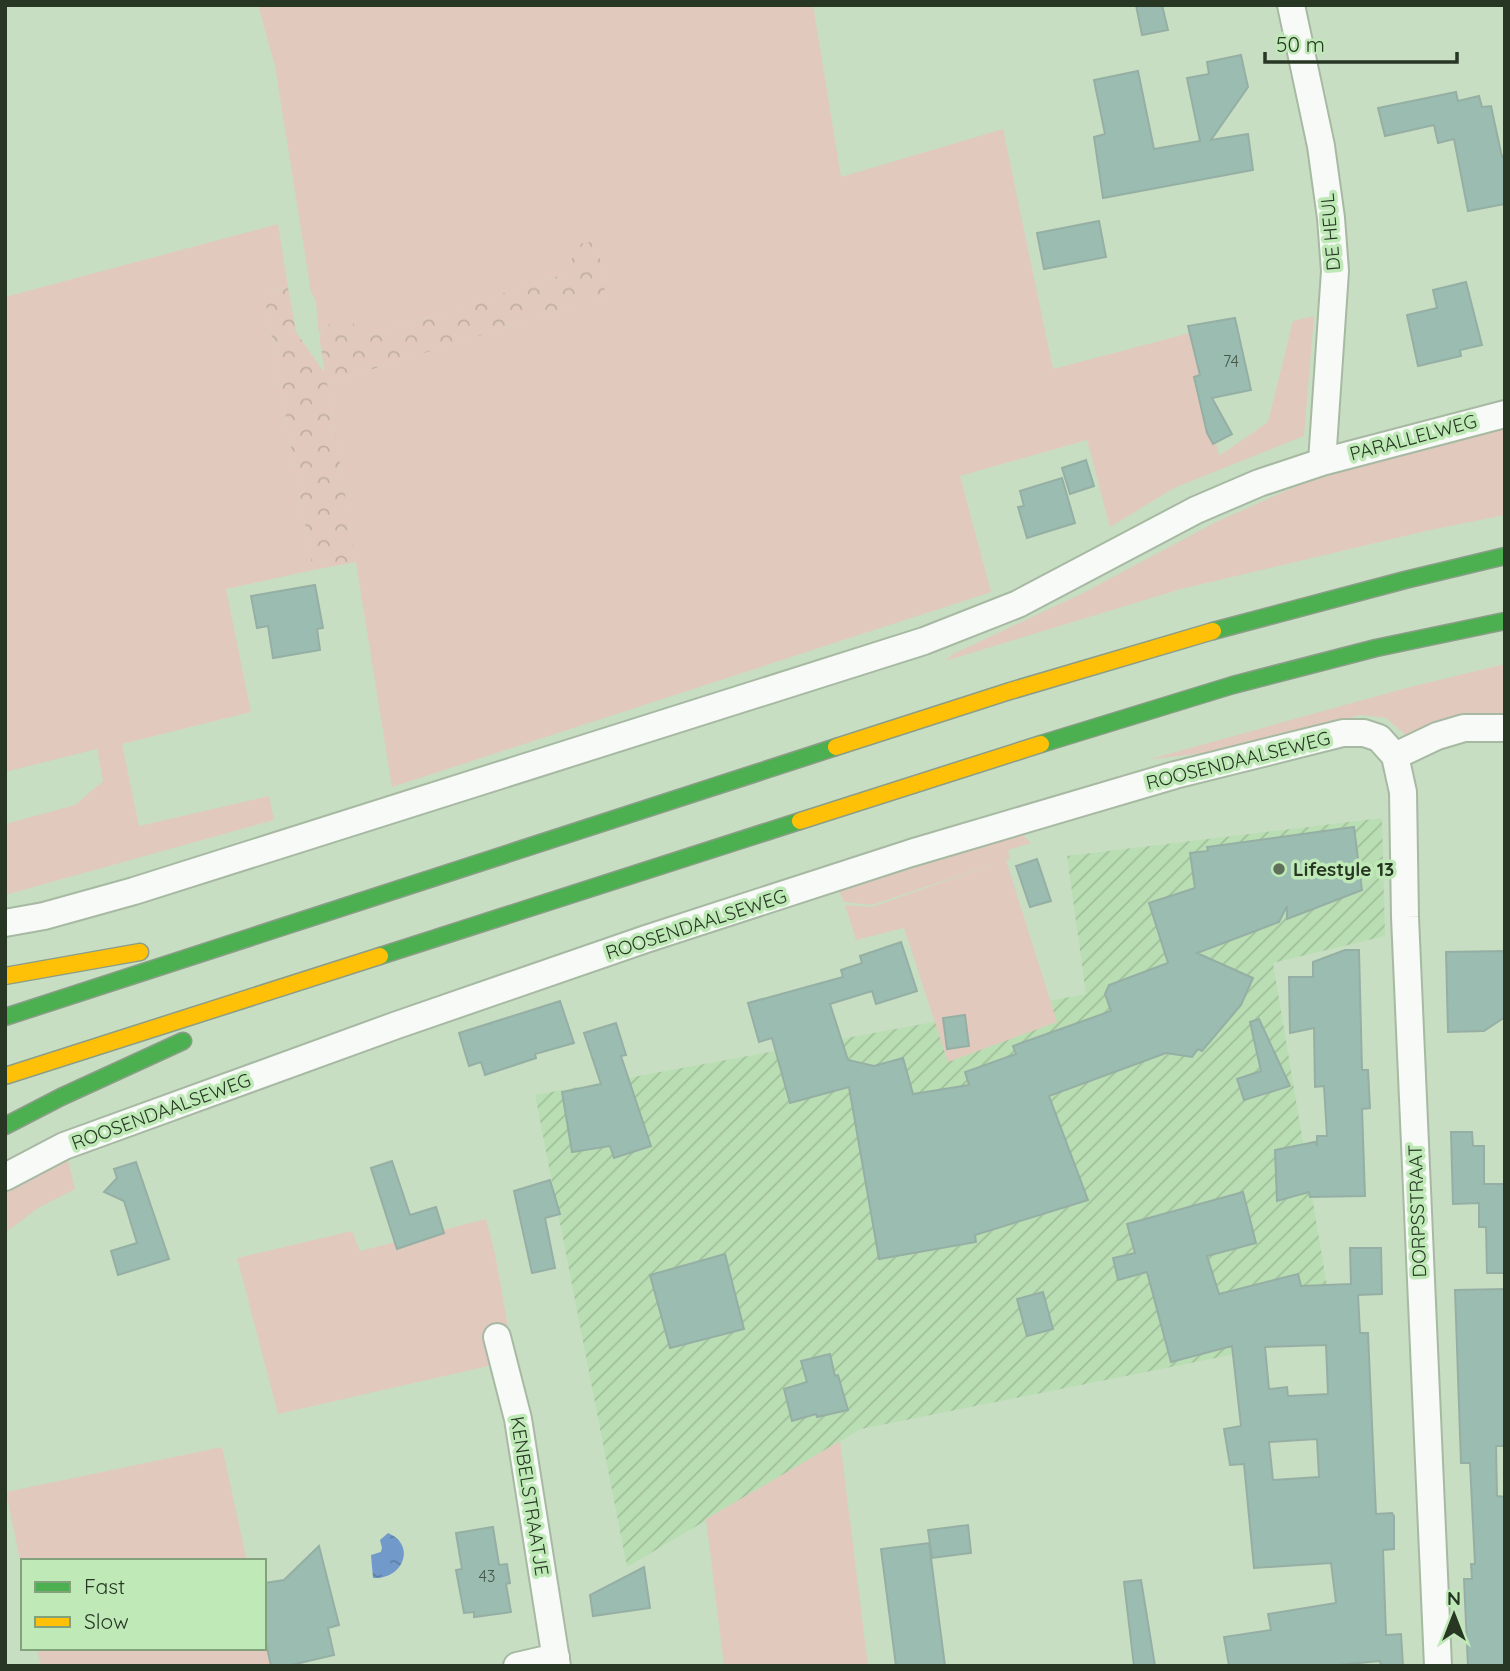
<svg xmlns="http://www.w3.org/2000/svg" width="1510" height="1671" viewBox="0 0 1510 1671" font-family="Quicksand,sans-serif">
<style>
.industrial{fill:url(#industrial-furrows)}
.green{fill:#e1cabd}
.forest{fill:url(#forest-crowns)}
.water{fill:url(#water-ripples)}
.building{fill:#9abcb1;stroke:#96afa4;stroke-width:2;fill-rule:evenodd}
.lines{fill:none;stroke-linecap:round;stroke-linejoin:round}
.street-casing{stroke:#a7b9a3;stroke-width:30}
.fast-casing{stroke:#8b9d88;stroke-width:19}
.slow-casing{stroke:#8b9d88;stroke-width:19}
.street{stroke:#f7faf6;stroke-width:26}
.fast{stroke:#4caf50;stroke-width:16}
.slow{stroke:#ffc107;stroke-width:16}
.poi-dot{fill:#5f715b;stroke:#bfe9b7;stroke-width:2.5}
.labels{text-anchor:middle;stroke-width:7;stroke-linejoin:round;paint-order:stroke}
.number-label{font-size:16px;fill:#445847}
.street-label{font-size:19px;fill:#273724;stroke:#bfe9b7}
.poi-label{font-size:19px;font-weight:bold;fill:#273724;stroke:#bfe9b7;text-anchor:start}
</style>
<defs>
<pattern id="industrial-furrows" width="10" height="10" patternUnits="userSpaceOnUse" patternTransform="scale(1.75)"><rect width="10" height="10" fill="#badeb3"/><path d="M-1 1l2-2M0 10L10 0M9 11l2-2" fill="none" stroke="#a0bf9a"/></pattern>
<pattern id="forest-crowns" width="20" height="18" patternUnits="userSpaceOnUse" patternTransform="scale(1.75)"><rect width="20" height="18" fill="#e1cabd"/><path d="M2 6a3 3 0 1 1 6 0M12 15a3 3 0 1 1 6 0" fill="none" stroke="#c1aea2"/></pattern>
<pattern id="water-ripples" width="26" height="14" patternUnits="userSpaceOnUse" patternTransform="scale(1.75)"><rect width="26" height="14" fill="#719acb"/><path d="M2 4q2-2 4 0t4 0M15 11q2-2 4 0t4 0" fill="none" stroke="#5d7ea5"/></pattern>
</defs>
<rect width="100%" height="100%" fill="#c7dec2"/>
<path class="industrial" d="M1382 818 1385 936 1273 963 1335 1334 861 1429 627 1567 535 1095 1086 994 1067 856Z"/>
<path class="green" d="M258 5H813L841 177 1003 129 1053 369 1190 333 1219 456 1268 422 1293 321 1314 316 1304 436 1174 488 1110 527 1087 440 960 476 991 592 392 787 327 383 606 297 597 242 571 272 369 336H359L324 326 319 335 316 301 311 292 275 66Z
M278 224 288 287 264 293 313 570 226 589 251 712 122 744 139 826 269 796 274 820 5 895V824L75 805 103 781 97 749 5 772V297Z
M1505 426V515L1430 530 1181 589 945 661 953 654 1081 594 1216 522 1319 476Z
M1505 664V720L1461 721 1407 736 1386 718 1361 715 1227 750 1147 760 1406 688Z
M1019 832 1031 843 1008 850 1010 859 1006 860 1057 1022 948 1062 904 928 856 940 845 905 872 907 1000 862 872 905 844 902 839 891Z
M68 1160 75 1189 38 1208 5 1233V1194Z
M486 1219 495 1254 514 1360 278 1414 237 1258 352 1231 360 1251Z
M840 1441 868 1666H724L706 1519Z
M222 1447 247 1561H23V1575L6 1492Z
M264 1636 271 1666H41L37 1648H264Z"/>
<path class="forest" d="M597 241 606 297 327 383 356 562 313 570 264 293 288 287 296 332 324 372C322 336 307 327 351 318L359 336H369L571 272 573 245Z"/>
<path class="water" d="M388 1533C417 1545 403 1580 373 1578L371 1555 381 1552 382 1548 380 1540Z"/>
<path class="building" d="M1136 5H1162L1168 30 1142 35Z
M1241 55 1248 87 1211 140 1248 134 1253 170 1103 198 1094 137 1105 134 1094 80 1138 71 1154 149 1200 141 1187 78 1209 74 1207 62Z
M1456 92 1458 101 1479 96 1482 107 1491 106 1502 157 1505 156V204L1468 211 1454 139 1438 143 1434 125 1385 136 1378 108Z
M1099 221 1106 257 1044 269 1037 233Z
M1466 282 1482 345 1460 350 1461 356 1418 366 1407 315 1437 308 1433 290Z
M1235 318 1251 390 1212 398 1232 434 1213 444 1207 433 1194 377 1200 375 1188 326Z
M1086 460 1094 486 1070 494 1062 468Z
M1062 478 1075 523 1027 538 1018 507 1024 506 1020 491Z
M315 585 323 628 317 629 320 650 273 658 268 626 257 628 251 596Z
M1354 827 1362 890 1287 919V906L1279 922 1197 953 1253 978 1241 1005 1202 1051 1198 1049 1192 1057 1166 1053 1049 1096 1088 1200 975 1235 976 1242 879 1259 849 1087 790 1103 772 1038 759 1042 748 1003 843 977 841 970 862 963 860 956 901 942 917 991 876 1004 872 991 830 1004 848 1060 874 1066 903 1058 913 1094 969 1085 965 1072 1016 1054 1013 1046 1111 1011 1105 994 1109 985 1168 963 1149 903 1195 888 1190 853 1208 851 1207 847Z
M1037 859 1051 901 1030 907 1016 866Z
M1345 950H1359L1362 1070H1368L1370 1108 1362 1109 1365 1196 1310 1197 1309 1192 1277 1201 1275 1150 1315 1142 1317 1146V1136H1327L1324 1086 1315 1087 1314 1028 1290 1033 1289 977H1313V962Z
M1505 951V1017L1484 1031 1448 1032 1446 952Z
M560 1001 574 1043 535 1054 536 1058 485 1075 481 1062 469 1066 459 1033Z
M965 1015 969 1046 947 1049 943 1018Z
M1259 1019 1290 1086 1244 1100 1237 1079 1261 1071 1250 1022Z
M616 1023 626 1055 621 1056 651 1146 614 1158 610 1146 572 1152 562 1092 601 1084 584 1033Z
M1451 1132H1472L1473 1146H1484V1184H1505V1273H1487L1486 1227H1479V1203L1453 1204Z
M392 1161 410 1215 436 1207 444 1233 397 1249 371 1168Z
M136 1162 169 1259 118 1275 111 1251 137 1243 124 1201 104 1192 117 1178 114 1169Z
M550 1180 560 1214 545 1218 555 1268 532 1273 514 1191Z
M1243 1192 1256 1243 1207 1256 1219 1294 1298 1274 1301 1286 1351 1284 1350 1248H1381L1382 1294 1358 1295 1360 1333H1368L1376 1514 1392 1513 1394 1516V1549L1383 1550 1386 1635 1401 1634 1403 1666H1381L1380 1661 1328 1666H1229L1224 1637 1271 1630 1268 1614 1336 1603 1331 1563 1254 1568 1244 1464 1230 1465 1224 1429 1241 1426 1232 1346 1171 1362 1147 1272 1118 1280 1113 1258 1135 1253 1127 1224ZM1326 1345 1328 1394 1288 1396 1287 1387 1269 1389 1265 1347ZM1317 1439 1319 1477 1273 1480 1269 1442Z
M725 1254 744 1329 670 1348 650 1275Z
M1505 1289V1446H1496L1497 1496 1505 1497V1666H1468L1464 1579H1472L1471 1564H1475L1470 1463H1461L1455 1290Z
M1043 1292 1053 1329 1027 1336 1017 1299Z
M830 1354 835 1376 838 1375 848 1410 817 1417 816 1414 792 1421 784 1389 807 1382 801 1361Z
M968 1525 971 1553 932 1558 928 1530Z
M493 1527 499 1565 507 1564 510 1583 506 1584 511 1612 474 1617V1612L464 1613 456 1570 462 1569 456 1533Z
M929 1543 945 1666H896L881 1549Z
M319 1546 339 1625 328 1628 334 1655 287 1666H271L264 1634V1583L284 1580Z
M644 1567 650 1608 593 1616 590 1595Z
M1141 1580 1155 1666H1134L1124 1582Z"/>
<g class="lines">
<g class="street-casing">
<path id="street" d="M1291 5 1321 146 1331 218 1335 271 1322 462
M1395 756 1437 736 1464 728H1505
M5 923 44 916 134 891 924 641 1018 604 1196 510 1259 483 1322 462 1505 414
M5 1177 64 1146 397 1025 646 939 911 853 1175 775 1343 733H1364L1379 738 1395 756 1403 792 1405 917 1438 1666
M497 1337 518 1419 557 1666
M517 1666 556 1657"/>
</g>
<g class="fast-casing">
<path id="fast" d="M1213 631 1405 580 1505 556
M1041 744 1233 685 1376 648 1505 621
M380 956 800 821
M5 1017 836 747
M5 1126 61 1097 183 1041"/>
</g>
<g class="slow-casing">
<path id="slow" d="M836 747 1010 691 1213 631
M800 821 1041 744
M5 976 140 952
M5 1076 380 956"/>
</g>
<use href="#street" class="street"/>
<use href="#fast" class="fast"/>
<use href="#slow" class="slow"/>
</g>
<circle class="poi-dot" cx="1279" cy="869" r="7"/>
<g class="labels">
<g class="number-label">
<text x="1231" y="367">74</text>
<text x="487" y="1582">43</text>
</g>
<g class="street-label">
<text transform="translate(1330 232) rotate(-95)" y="7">DE HEUL</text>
<text transform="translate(1413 437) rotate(-15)" y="7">PARALLELWEG</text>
<text transform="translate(1238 760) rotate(-14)" y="7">ROOSENDAALSEWEG</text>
<text transform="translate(696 924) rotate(-18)" y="7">ROOSENDAALSEWEG</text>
<text transform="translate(161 1111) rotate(-20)" y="7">ROOSENDAALSEWEG</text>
<text transform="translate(1417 1211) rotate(-92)" y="7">DORPSSTRAAT</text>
<text transform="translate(530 1496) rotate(81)" y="7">KENBELSTRAATJE</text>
</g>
<g class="poi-label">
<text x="1293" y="876">Lifestyle 13</text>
</g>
</g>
<rect width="1510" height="1671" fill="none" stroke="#273724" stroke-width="14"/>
<rect x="21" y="1559" width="245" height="91" fill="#bfe9b7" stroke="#82a27c" stroke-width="2"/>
<rect x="35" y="1582" width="35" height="10" fill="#4caf50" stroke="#82a27c" stroke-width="2"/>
<text x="84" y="1594" font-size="21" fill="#273724">Fast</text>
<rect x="35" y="1617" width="35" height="10" fill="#ffc107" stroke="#82a27c" stroke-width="2"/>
<text x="84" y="1629" font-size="21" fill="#273724">Slow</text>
<g transform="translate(1454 1615)" stroke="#bfe9b7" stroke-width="5" paint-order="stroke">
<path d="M0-5L12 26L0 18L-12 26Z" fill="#273724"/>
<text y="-10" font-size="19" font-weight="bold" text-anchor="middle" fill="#273724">N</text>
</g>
<path d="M1265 52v10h192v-10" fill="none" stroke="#273724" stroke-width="3.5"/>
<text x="1276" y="52" font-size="21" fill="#273724" stroke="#bfe9b7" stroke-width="5" paint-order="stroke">50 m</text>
</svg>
